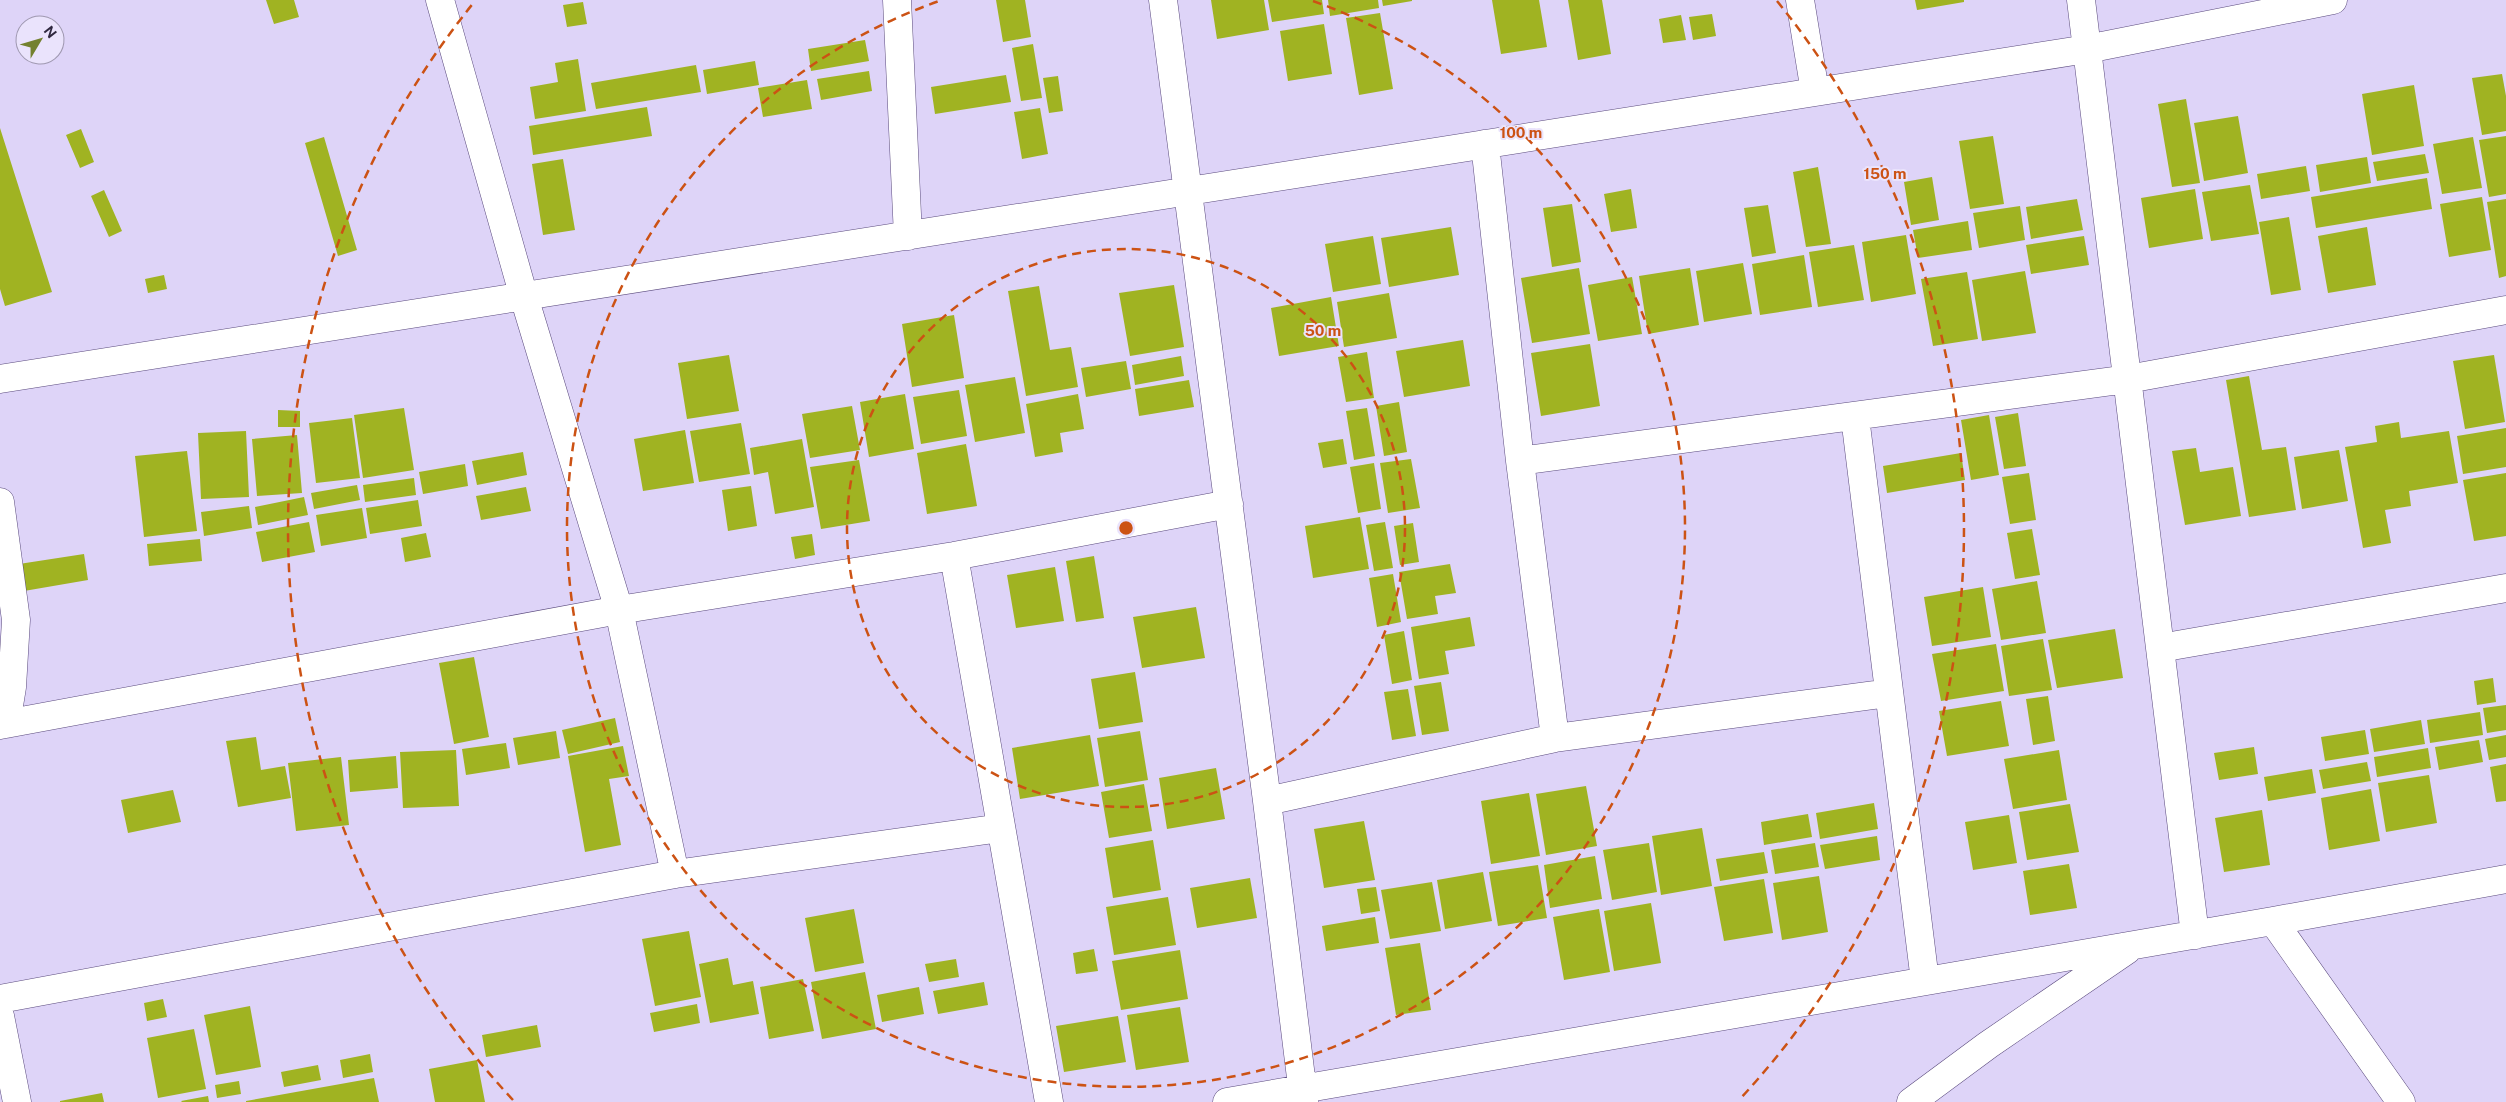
<svg xmlns="http://www.w3.org/2000/svg" width="2506" height="1102" viewBox="0 0 2506 1102" font-family="'Public Sans',sans-serif">
<style>
.building{fill:#a0b322}
.lines{fill:none;stroke-linecap:round;stroke-linejoin:round}
.minor-casing{stroke:#5a4a7d;stroke-width:29}
.minor{stroke:#fff;stroke-width:28}
.ring{fill:none;stroke:#cc5214;stroke-width:2.5;stroke-dasharray:9 6}
.centre{fill:#cc5214;stroke:#eae3fc;stroke-width:2.5}
.ring-label{font-size:15px;text-anchor:middle;font-weight:bold;fill:#cc5214;stroke:#eae3fc;stroke-width:4;stroke-linejoin:round;paint-order:stroke}
</style>
<rect width="100%" height="100%" fill="#ded4f8"/>
<path class="building" d="M266 0H294L299 17 274 24Z
M996 0H1025L1031 37 1003 42Z
M1211 0H1264L1269 30 1217 39Z
M1268 0H1322L1324 14 1272 22Z
M1328 0H1378L1379 8 1330 16Z
M1382 0H1412V1L1383 6Z
M1492 0H1539L1547 47 1501 54Z
M1568 0H1602L1611 54 1578 60Z
M1915 0H1964V2L1917 10Z
M583 2 587 24 567 27 563 5Z
M1380 13 1393 89 1359 95 1346 18Z
M1712 14 1716 36 1693 40 1689 17Z
M1681 15 1686 40 1663 43 1659 19Z
M1324 24 1332 74 1288 81 1280 31Z
M865 40 869 61 811 71 808 49Z
M1033 44 1042 98 1021 101 1012 48Z
M578 59 586 111 535 119 530 87 558 82 555 63Z
M755 61 759 85 707 94 703 70Z
M696 65 701 92 596 109 591 83Z
M869 71 872 91 821 100 817 79Z
M2502 74 2506 96V131L2482 135 2472 78Z
M1006 75 1011 102 935 114 931 87Z
M1058 76 1063 111 1049 113 1043 78Z
M807 80 812 109 763 117 758 88Z
M2414 85 2424 146 2372 155 2362 94Z
M2186 99 2200 183 2172 187 2158 104Z
M647 107 652 136 533 155 529 126Z
M1040 108 1048 154 1022 159 1014 112Z
M2238 116 2248 173 2204 181 2194 123Z
M0 128 52 292 5 306 0 289Z
M81 129 94 162 80 168 66 135Z
M1993 136 2004 204 1970 209 1959 141Z
M2506 136V194L2489 197 2479 140Z
M324 137 357 250 338 256 305 143Z
M2473 137 2482 188 2442 194 2433 144Z
M2425 154 2429 173 2377 181 2373 162Z
M2367 157 2371 183 2320 192 2316 165Z
M563 159 575 230 543 235 532 164Z
M2306 166 2310 191 2261 199 2257 174Z
M1818 167 1831 244 1806 247 1793 172Z
M1932 177 1939 220 1911 225 1904 182Z
M2427 178 2432 209 2316 228 2311 197Z
M2250 185 2259 234 2211 241 2202 192Z
M1631 189 1637 228 1611 232 1604 194Z
M2195 189 2203 239 2149 248 2141 198Z
M104 190 122 231 109 237 91 196Z
M2482 197 2491 250 2449 257 2440 204Z
M2077 199 2083 230 2031 239 2026 207Z
M2506 199V276L2499 278 2487 202Z
M1572 204 1581 262 1552 267 1543 208Z
M1768 205 1776 253 1752 257 1744 208Z
M2020 206 2025 240 1979 248 1973 213Z
M2289 217 2301 290 2271 295 2259 222Z
M1968 221 1972 250 1918 258 1913 230Z
M1451 227 1459 275 1389 287 1381 238Z
M2367 227 2376 285 2328 293 2318 236Z
M1906 235 1916 294 1871 302 1862 242Z
M1373 236 1381 284 1333 292 1325 244Z
M2084 236 2089 265 2031 274 2026 245Z
M1854 245 1864 300 1818 307 1809 252Z
M1804 255 1812 307 1760 315 1752 264Z
M1743 263 1752 314 1704 322 1696 271Z
M1579 268 1590 334 1532 343 1521 278Z
M1690 268 1699 325 1648 334 1639 276Z
M2025 271 2036 333 1982 341 1972 280Z
M1967 272 1978 339 1933 346 1921 279Z
M164 275 167 289 148 293 145 279Z
M1632 277 1642 334 1598 341 1588 285Z
M1174 285 1184 347 1130 356 1119 293Z
M1039 286 1050 350 1071 347 1078 387 1026 396 1008 291Z
M1389 293 1397 338 1344 347 1337 302Z
M1331 297 1339 346 1279 356 1271 308Z
M954 315 964 378 912 387 902 324Z
M1463 340 1470 386 1404 397 1396 351Z
M1590 344 1600 406 1541 416 1531 353Z
M1367 352 1374 398 1346 402 1338 357Z
M729 355 739 411 687 419 678 363Z
M2494 355 2505 422 2465 429 2453 361Z
M1181 356 1184 376 1135 385 1132 365Z
M1126 361 1131 389 1086 397 1081 368Z
M2249 376 2262 450 2286 447 2296 510 2249 517 2226 380Z
M1015 377 1025 433 975 442 965 385Z
M1189 380 1194 407 1139 416 1135 389Z
M959 390 967 436 921 444 913 397Z
M905 394 914 449 869 457 860 402Z
M1078 394 1084 429 1060 433 1063 452 1035 457 1026 404Z
M1399 402 1407 452 1384 456 1376 406Z
M852 406 860 450 810 458 802 414Z
M404 408 414 470 363 478 354 415Z
M1367 408 1375 456 1354 460 1346 411Z
M278 410 300 411V427H278Z
M2018 413 2026 466 2004 469 1995 417Z
M1989 415 1999 475 1971 480 1961 420Z
M352 418 360 478 316 483 309 423Z
M2399 422 2401 438 2449 431 2458 483 2409 491 2411 506 2385 510 2391 543 2363 548 2345 447 2377 442 2375 426Z
M741 423 750 474 699 482 690 431Z
M2506 428V467L2463 474 2457 436Z
M685 430 694 483 643 491 634 439Z
M246 431 249 497 201 499 198 433Z
M297 435 302 493 257 496 252 439Z
M802 439 814 507 775 514 768 472 754 475 750 448Z
M1343 439 1347 464 1323 468 1318 443Z
M966 444 977 506 927 514 917 453Z
M2196 448 2200 472 2233 467 2241 516 2185 525 2172 451Z
M2339 450 2348 501 2302 509 2294 457Z
M187 451 197 531 144 537 135 456Z
M523 452 527 475 477 485 472 461Z
M1961 453 1965 480 1887 493 1883 466Z
M1411 459 1420 508 1388 513 1380 463Z
M859 460 870 521 821 529 810 467Z
M1374 463 1381 509 1358 513 1350 467Z
M465 464 468 486 423 494 419 472Z
M2029 473 2036 520 2010 524 2002 477Z
M2506 473V536L2474 541 2463 480Z
M414 478 416 495 365 502 363 485Z
M357 485 360 500 314 509 311 493Z
M751 486 757 526 728 531 722 490Z
M526 487 531 511 481 520 476 496Z
M304 497 308 515 258 525 255 507Z
M418 500 422 526 370 534 366 508Z
M249 506 252 528 204 536 201 512Z
M362 508 367 538 321 546 316 515Z
M1360 517 1369 569 1313 578 1305 526Z
M309 522 315 552 262 562 256 532Z
M1385 522 1393 568 1374 571 1366 525Z
M1413 523 1419 562 1400 565 1394 526Z
M2032 529 2040 575 2015 579 2007 533Z
M426 533 431 557 405 562 401 538Z
M812 534 815 555 795 559 791 537Z
M200 539 202 561 149 566 147 544Z
M84 554 88 580 24 591 19 564Z
M1094 556 1104 618 1076 622 1066 561Z
M1450 564 1456 593 1435 596 1438 614 1407 619 1399 572Z
M1055 567 1064 621 1016 628 1007 575Z
M1393 574 1401 622 1377 627 1369 578Z
M2037 581 2046 633 2001 640 1992 589Z
M1983 587 1991 637 1932 646 1924 597Z
M1196 607 1205 658 1142 668 1133 617Z
M1470 617 1475 646 1445 651 1449 674 1419 679 1411 627Z
M2115 629 2123 678 2057 688 2048 640Z
M1404 631 1412 680 1392 684 1384 635Z
M2043 639 2052 690 2009 696 2001 646Z
M1996 644 2004 691 1941 701 1932 654Z
M474 657 489 737 454 744 439 663Z
M1135 672 1143 722 1099 729 1091 679Z
M2493 678 2496 702 2477 705 2474 681Z
M1441 682 1449 731 1422 735 1414 686Z
M1408 689 1416 736 1392 740 1384 692Z
M2048 696 2055 741 2033 745 2026 699Z
M2001 701 2009 746 1947 756 1939 711Z
M2506 705V730L2487 733 2483 708Z
M2480 712 2483 735 2430 743 2427 720Z
M615 718 620 742 568 754 562 730Z
M2421 720 2425 744 2374 752 2370 729Z
M2365 730 2369 754 2325 761 2321 737Z
M556 731 560 758 518 765 513 738Z
M1140 731 1148 780 1105 787 1097 738Z
M1090 735 1099 786 1020 799 1012 748Z
M2506 735V757L2489 760 2485 739Z
M256 737 261 770 285 766 291 798 238 807 226 741Z
M2479 740 2483 762 2439 770 2435 747Z
M506 743 510 768 466 775 462 749Z
M623 746 629 776 609 779 621 845 585 852 568 756Z
M2254 747 2258 774 2219 780 2214 753Z
M2428 748 2431 768 2377 777 2374 757Z
M456 750 459 806 403 808 400 752Z
M2059 750 2067 800 2013 809 2004 759Z
M396 756 398 788 350 792 348 760Z
M341 757 349 825 296 831 288 763Z
M2367 762 2371 781 2323 789 2319 770Z
M2506 764V801L2496 802 2490 767Z
M1216 768 1225 819 1167 829 1159 778Z
M2312 769 2316 793 2268 801 2264 777Z
M2429 775 2437 823 2386 832 2378 783Z
M1144 784 1152 831 1109 838 1101 792Z
M1586 786 1597 846 1546 855 1536 794Z
M2371 789 2380 841 2329 850 2321 798Z
M173 790 181 822 128 833 121 800Z
M1529 793 1540 856 1491 864 1481 801Z
M1874 803 1878 829 1820 839 1816 813Z
M2070 804 2079 852 2027 860 2019 812Z
M2262 810 2270 865 2224 872 2215 818Z
M1808 814 1812 837 1764 845 1761 822Z
M2009 815 2017 863 1973 870 1965 822Z
M1364 821 1375 880 1324 888 1314 829Z
M1702 828 1712 886 1661 895 1652 836Z
M1877 836 1880 860 1825 869 1820 845Z
M1153 840 1161 890 1113 898 1105 848Z
M1649 843 1657 892 1612 900 1603 850Z
M1815 843 1819 867 1775 874 1771 850Z
M1764 852 1768 873 1720 881 1716 859Z
M1595 856 1602 899 1550 908 1544 865Z
M2069 864 2077 908 2030 915 2023 871Z
M1538 865 1547 918 1498 926 1489 872Z
M1483 872 1492 921 1445 929 1437 880Z
M1819 876 1828 932 1782 940 1773 883Z
M1250 878 1257 918 1197 928 1190 888Z
M1764 879 1773 933 1724 941 1714 887Z
M1432 882 1441 931 1390 939 1381 890Z
M1376 887 1380 911 1361 914 1357 889Z
M1168 897 1176 945 1114 955 1106 907Z
M1651 903 1661 963 1614 971 1604 911Z
M854 909 864 963 815 972 805 918Z
M1599 909 1610 972 1564 980 1553 917Z
M1375 917 1379 943 1326 951 1322 926Z
M689 931 701 997 655 1006 642 939Z
M1420 943 1431 1010 1396 1015 1385 948Z
M1094 949 1098 971 1076 974 1073 953Z
M1180 950 1188 999 1121 1010 1112 961Z
M728 958 733 985 753 981 759 1014 710 1023 699 964Z
M956 959 959 977 929 982 925 964Z
M865 972 876 1029 822 1039 811 982Z
M803 979 814 1031 769 1039 760 987Z
M984 982 988 1005 938 1014 933 991Z
M919 987 924 1014 882 1022 877 995Z
M163 999 167 1017 147 1021 144 1003Z
M697 1004 700 1023 654 1032 650 1013Z
M250 1006 261 1067 216 1075 204 1015Z
M1180 1007 1189 1062 1136 1070 1127 1015Z
M1118 1016 1126 1062 1064 1072 1056 1026Z
M537 1025 541 1047 486 1057 482 1035Z
M194 1029 206 1089 158 1098 147 1038Z
M370 1054 373 1072 343 1078 340 1060Z
M477 1060 485 1102H435L429 1069Z
M318 1065 321 1080 284 1087 281 1072Z
M374 1078 379 1102H246V1101Z
M239 1081 241 1094 217 1098 215 1085Z
M102 1093 104 1102H60V1101Z
M208 1096 209 1102H182L181 1101Z"/>
<g class="lines">
<g class="minor-casing">
<path id="minor" d="M440 0 524 297 619 610 675 874
M897 0 908 236
M1163 0 1267 801 1304 1102
M1800 0 1815 92
M2081 0 2195 935
M1485 144 1520 461 1555 738
M0 379 2087 49 2333 0
M1855 417 1925 981
M1520 461 2128 379 2506 310
M0 502 16 620 12 687 6 724
M954 556 1049 1102
M2160 648 2506 588
M0 725 619 610 954 556 1229 504
M1267 801 1555 738 1889 693
M2273 921 2401 1102
M0 999 675 874 1001 828
M0 1016 17 1102
M1227 1102 2273 921 2506 879
M1911 1102 1988 1045 2127 950"/>
</g>
<use href="#minor" class="minor"/>
</g>
<g class="ring">
<circle cx="1126" cy="528" r="279"/>
<path d="M1313 1A559 559 0 1 1 939 1"/>
<path d="M513 1100A838 838 0 0 1 475 1M1777 1A838 838 0 0 1 1739 1100"/>
</g>
<circle cx="1126" cy="528" r="8" class="centre"/>
<g class="ring-label">
<text x="1521" y="138">100 m</text>
<text x="1885" y="179">150 m</text>
<text x="1323" y="336">50 m</text>
</g>
<g transform="translate(40 40) rotate(52)"><circle r="24" fill="#eae3fc" stroke="#9f98b0"/>
<path d="M0-4L9 19L0 12L-9 19Z" fill="#74812f"/>
<text y="-8" font-size="14" font-weight="bold" text-anchor="middle" fill="#2f283f">N</text>
</g>
</svg>
